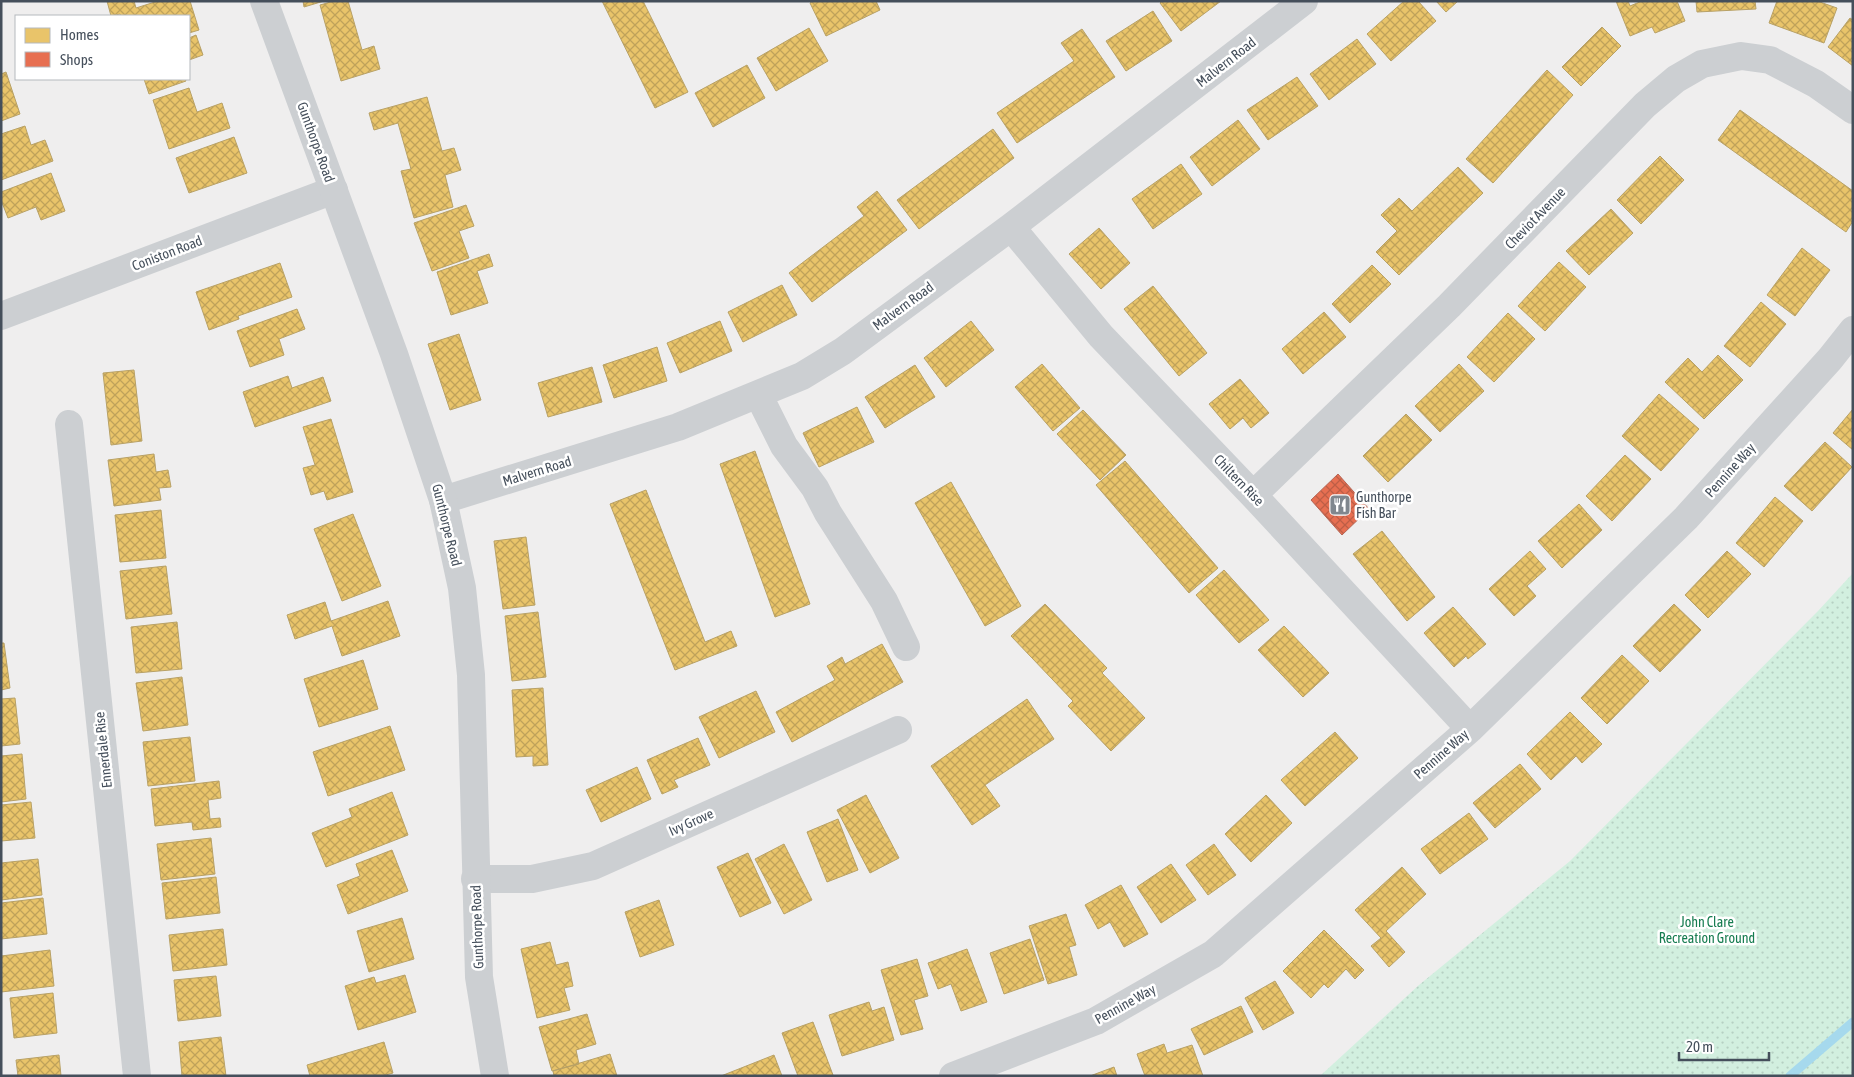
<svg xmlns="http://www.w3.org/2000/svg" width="1854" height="1077" viewBox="0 0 1854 1077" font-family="'Asap Condensed',sans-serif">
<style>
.park{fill:url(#park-dots)}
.homes{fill:url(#homes-cross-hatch);stroke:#b8a166}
.shops{fill:url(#shops-cross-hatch);stroke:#b66554}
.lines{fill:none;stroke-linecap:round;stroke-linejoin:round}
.stream{stroke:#a6d9ed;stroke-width:9}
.minor{stroke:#cccfd2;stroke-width:28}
.tertiary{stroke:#cccfd2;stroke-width:28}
.labels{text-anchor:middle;stroke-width:5;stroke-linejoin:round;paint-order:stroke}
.street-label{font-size:14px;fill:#454f5b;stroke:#fff}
.poi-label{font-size:14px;fill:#454f5b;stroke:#fff;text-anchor:start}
.park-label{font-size:14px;fill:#167c50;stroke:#fff}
</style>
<defs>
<pattern id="park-dots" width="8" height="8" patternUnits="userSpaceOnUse" patternTransform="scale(1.25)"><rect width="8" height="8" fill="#d2efdf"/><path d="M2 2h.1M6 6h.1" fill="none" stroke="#b6cfc2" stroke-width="1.8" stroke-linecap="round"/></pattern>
<pattern id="homes-cross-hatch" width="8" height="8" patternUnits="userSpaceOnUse" patternTransform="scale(1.25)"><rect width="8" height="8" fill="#e9c46a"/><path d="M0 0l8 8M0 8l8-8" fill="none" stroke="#bfa25a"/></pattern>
<pattern id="shops-cross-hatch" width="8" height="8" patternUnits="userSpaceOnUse" patternTransform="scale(1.25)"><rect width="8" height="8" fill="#e76f51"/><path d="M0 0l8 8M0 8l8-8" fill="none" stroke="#bd5e46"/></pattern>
</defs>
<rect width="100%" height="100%" fill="#efeeee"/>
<path class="park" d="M1853 573V1076H1320L1419 985 1570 861 1818 611Z"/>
<path class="homes" d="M107 1H134L136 8 158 1H190L199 30 189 33V16H121L120 14 111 16Z
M303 1H324L304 7Z
M334 1H348L362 50 374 46 380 69 341 81 320 5Z
M602 1H643L688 92 655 108Z
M813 1H876L880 10 826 36 810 3Z
M1162 1H1221L1181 31 1160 3Z
M1404 1H1418L1436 21 1391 61 1367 34Z
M1436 1H1458L1446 12Z
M1616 1H1628L1630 6 1642 1H1677L1685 21 1655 33 1652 27 1630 36Z
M1696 1H1755L1756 9 1697 12Z
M1777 1H1817L1837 8 1824 43 1769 23Z
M1153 11 1172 41 1126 71 1106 41Z
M1850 18 1853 20V66L1828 47Z
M1602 27 1621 46 1581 86 1562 67Z
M809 28 828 61 776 91 757 58Z
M1082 29 1115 77 1017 143 997 113 1074 61 1061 43Z
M196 35 203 55 189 60V38Z
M1357 39 1376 64 1329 100 1310 74Z
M747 65 765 98 713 127 695 93Z
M1547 70 1573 95 1493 183 1466 159Z
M6 72 20 114 1 121V74Z
M1297 77 1318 106 1268 140 1247 110Z
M144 79H185L186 81 149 94Z
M189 88 197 112 222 103 230 128 169 149 153 100Z
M427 97 442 151 454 148 461 170 445 175 453 207 414 218 401 171 411 169 398 123 374 130 369 113Z
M1740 110 1853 191V221L1846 232 1718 140Z
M1238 120 1260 149 1212 186 1190 157Z
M25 126 31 145 45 140 53 161 1 180V134Z
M993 129 1014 158 919 229 897 200Z
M234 137 247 173 189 193 176 158Z
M1660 156 1684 180 1641 224 1617 200Z
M1181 164 1202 194 1153 229 1132 199Z
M1458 167 1483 193 1399 275 1376 252 1397 231 1381 215 1399 198 1412 211Z
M51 173 65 211 41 220 36 207 8 218 1 200V192Z
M877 191 907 230 812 302 789 273 864 216 857 207Z
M466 205 474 226 459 231 469 258 432 271 414 223Z
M1611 209 1633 233 1589 275 1566 251Z
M1099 228 1130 263 1101 289 1069 254Z
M1802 248 1830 270 1795 316 1767 295Z
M489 254 493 266 477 271 488 303 451 315 437 272Z
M1559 262 1586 287 1545 331 1518 306Z
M280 263 292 297 238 316 239 319 209 330 196 292Z
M1372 265 1391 284 1350 323 1332 304Z
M782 285 797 315 743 342 728 312Z
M1153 286 1207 353 1179 376 1124 309Z
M1761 302 1786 324 1750 367 1724 346Z
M297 309 305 329 279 339 284 355 250 367 237 331Z
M1324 312 1346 337 1303 374 1282 349Z
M1508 313 1535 339 1494 382 1467 357Z
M720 321 732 351 680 373 667 343Z
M971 321 994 350 946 387 924 358Z
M459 334 481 400 450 410 428 344Z
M657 347 667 381 614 398 603 365Z
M1718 355 1743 380 1704 419 1665 382 1688 358 1702 372Z
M1042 364 1080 408 1053 431 1015 387Z
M1459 364 1484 391 1440 432 1415 406Z
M915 365 935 397 885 428 865 397Z
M592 367 602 402 548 417 538 383Z
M134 370 142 441 111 445 103 373Z
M288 376 292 388 323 377 331 401 255 427 243 392Z
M1240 379 1269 413 1251 428 1243 418 1230 429 1209 404Z
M1659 394 1699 429 1661 471 1622 436Z
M857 407 874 442 819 467 803 433Z
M1853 409V450L1833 433Z
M1083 410 1126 455 1100 480 1057 434Z
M1406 414 1432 440 1388 482 1363 456Z
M331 419 353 492 327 500 324 491 311 495 303 468 315 465 303 427Z
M1825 442 1852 467 1812 511 1784 486Z
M755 451 810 604 775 617 720 464Z
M154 454 156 472 168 470 171 487 159 488 161 500 114 506 108 460Z
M1625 455 1651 479 1612 521 1586 496Z
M1125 461 1218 568 1189 593 1096 485Z
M951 482 1021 606 985 626 915 503Z
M646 490 705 642 731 631 737 646 675 670 610 504Z
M1775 497 1803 521 1764 567 1736 543Z
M1579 504 1602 530 1562 568 1538 541Z
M161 510 166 558 120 562 115 515Z
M353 514 381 586 342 601 314 529Z
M1382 531 1435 597 1407 621 1353 554Z
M526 537 535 605 503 609 494 541Z
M1530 551 1546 569 1527 586 1536 596 1514 616 1489 589Z
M1727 551 1751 574 1708 618 1685 595Z
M166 566 172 614 126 619 120 571Z
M1224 570 1269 620 1239 643 1196 595Z
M388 601 400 636 342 656 332 626 295 639 287 615 325 602 331 621Z
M1045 604 1107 668 1102 673 1145 718 1111 751 1068 706 1073 701 1011 636Z
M1674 604 1701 630 1660 672 1633 646Z
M1453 607 1486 644 1468 659 1466 656 1454 667 1424 633Z
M538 612 546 677 512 681 505 616Z
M177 622 182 669 136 673 131 627Z
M1284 626 1329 673 1303 697 1258 650Z
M1 643H4L10 688 1 690Z
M882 644 903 682 792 742 776 712 835 680 827 666 842 657 845 664Z
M1622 655 1649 681 1607 724 1581 698Z
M363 660 378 709 319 727 304 679Z
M182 677 188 725 143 731 136 683Z
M543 688 548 765 533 766V756L516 757 512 690Z
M756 691 775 732 719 758 699 717Z
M15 698 20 744 1 746V699Z
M1027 699 1054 739 985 785 1000 806 972 825 931 766Z
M1570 712 1602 744 1582 763 1576 756 1551 780 1527 754Z
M390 726 405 770 328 796 313 752Z
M1335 732 1358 758 1305 806 1281 780Z
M190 737 195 781 148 786 143 742Z
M698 738 710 765 674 780 678 787 662 794 647 760Z
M22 754 26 799 1 802V756Z
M1520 764 1541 789 1495 828 1473 803Z
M637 767 651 799 601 822 586 790Z
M219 781 221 798 208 800 210 819 220 818 221 827 193 830 192 822 155 826 151 789Z
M392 792 408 835 326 867 312 833 352 817 349 809Z
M866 795 899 858 870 873 837 810Z
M1266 795 1292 823 1251 862 1225 834Z
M31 802 35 838 1 841V805Z
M1469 813 1488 839 1440 874 1421 849Z
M838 819 858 870 827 882 807 832Z
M211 838 215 874 161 880 157 844Z
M784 844 812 900 784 914 755 859Z
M1214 844 1236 875 1208 895 1186 865Z
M392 850 408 891 348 914 337 885 360 876 356 864Z
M748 853 771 903 740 917 717 867Z
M38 859 42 895 1 900V863Z
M1171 864 1196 900 1161 923 1137 887Z
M1402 867 1426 894 1386 931 1405 952 1389 967 1371 946 1381 938 1355 910Z
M216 877 220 913 166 919 162 883Z
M1121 885 1148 934 1124 947 1110 922 1098 929 1085 905Z
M43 898 47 934 1 939V903Z
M659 900 674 945 640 957 625 912Z
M1066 914 1076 945 1069 947 1077 975 1048 984 1029 926Z
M402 918 414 959 369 972 357 931Z
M223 929 227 965 173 971 169 935Z
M1324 930 1364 970 1355 979 1346 969 1328 988 1324 984 1311 998 1283 971Z
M1030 939 1044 980 1004 994 990 953Z
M550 942 556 965 568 962 573 986 564 988 570 1010 537 1018 521 949Z
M967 949 987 1002 961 1011 951 984 938 989 928 963Z
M50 950 54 986 1 992V956Z
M917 959 928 996 914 1000 923 1029 901 1035 881 970Z
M405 975 416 1012 358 1030 345 986 374 977 376 983Z
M216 976 221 1016 178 1021 174 980Z
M1275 981 1294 1013 1263 1030 1245 998Z
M53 993 57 1033 14 1038 10 998Z
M869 1002 872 1011 884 1007 894 1040 842 1056 829 1015Z
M1241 1006 1253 1032 1204 1055 1191 1029Z
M587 1014 596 1044 576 1050 579 1064 552 1071 539 1027Z
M813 1022 833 1075 829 1076H798L782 1033Z
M221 1037 226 1076H182L179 1042Z
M384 1042 393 1073 382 1076H310L307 1065Z
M1164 1044 1167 1053 1192 1045 1203 1076H1145L1137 1054Z
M610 1054 617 1076H554L553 1071Z
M59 1055 61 1076H18L16 1060Z
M774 1055 782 1076H721Z
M1114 1067 1117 1076H1090Z"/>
<path class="shops" d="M1338 474 1369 509 1342 535 1311 500Z"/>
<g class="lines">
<path class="stream" d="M1790 1076 1853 1022"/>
<path class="minor" d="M1011 227 1101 336 1253 495 1470 729
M1 316 334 190
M758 394 784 446 815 488 828 513 884 601 906 647
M69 424 137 1076
M1253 495 1449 306 1645 105 1676 79 1702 64 1741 56 1770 60 1816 84 1853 110
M443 500 678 427 802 376 843 351 1011 227 1304 1
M475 879H532L593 866 898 730
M953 1076 1096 1021 1213 954 1470 729 1686 518 1830 359 1853 330"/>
<path class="tertiary" d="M264 1 394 354 443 500 462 588 471 675 479 977 495 1076"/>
</g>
<defs>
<g id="restaurant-square" transform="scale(1.125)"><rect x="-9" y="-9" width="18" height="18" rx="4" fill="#80878e" stroke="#fff"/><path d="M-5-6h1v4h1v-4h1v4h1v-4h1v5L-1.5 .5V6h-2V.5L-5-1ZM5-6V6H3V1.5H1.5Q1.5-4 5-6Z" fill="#fff"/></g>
</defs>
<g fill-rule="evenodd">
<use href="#restaurant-square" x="1340" y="505"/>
</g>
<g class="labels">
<g class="street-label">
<text transform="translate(1226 62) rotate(-38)" y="5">Malvern Road</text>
<text transform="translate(316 142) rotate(70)" y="5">Gunthorpe Road</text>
<text transform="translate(1535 218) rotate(-46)" y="5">Cheviot Avenue</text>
<text transform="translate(167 253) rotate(-21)" y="5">Coniston Road</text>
<text transform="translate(903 306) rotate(-36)" y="5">Malvern Road</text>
<text transform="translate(1730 470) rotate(-48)" y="5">Pennine Way</text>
<text transform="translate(537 471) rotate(-17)" y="5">Malvern Road</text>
<text transform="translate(1239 480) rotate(46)" y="5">Chiltern Rise</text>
<text transform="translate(447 525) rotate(76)" y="5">Gunthorpe Road</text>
<text transform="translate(103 750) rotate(-96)" y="5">Ennerdale Rise</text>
<text transform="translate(1441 754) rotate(-41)" y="5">Pennine Way</text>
<text transform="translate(691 822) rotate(-24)" y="5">Ivy Grove</text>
<text transform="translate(477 927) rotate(-92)" y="5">Gunthorpe Road</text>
<text transform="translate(1125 1004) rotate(-29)" y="5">Pennine Way</text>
</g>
<g class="poi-label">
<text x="1356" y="502">Gunthorpe<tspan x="1356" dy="16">Fish Bar</tspan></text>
</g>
<g class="park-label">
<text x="1707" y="927">John Clare<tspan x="1707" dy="16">Recreation Ground</tspan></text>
</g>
</g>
<rect width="1854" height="1077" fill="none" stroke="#454f5b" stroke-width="5"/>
<rect x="15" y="15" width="175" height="65" fill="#ffffff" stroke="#b5b9bd"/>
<rect x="25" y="28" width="25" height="15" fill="#e9c46a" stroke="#b5b9bd"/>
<text x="60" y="40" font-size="15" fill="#454f5b">Homes</text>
<rect x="25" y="52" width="25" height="15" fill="#e76f51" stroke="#b5b9bd"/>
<text x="60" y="65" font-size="15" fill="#454f5b">Shops</text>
<path d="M1679 1052v8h90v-8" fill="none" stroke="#454f5b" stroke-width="2.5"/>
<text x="1686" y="1052" font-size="15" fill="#454f5b" stroke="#ffffff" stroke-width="4" paint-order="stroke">20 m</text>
</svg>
